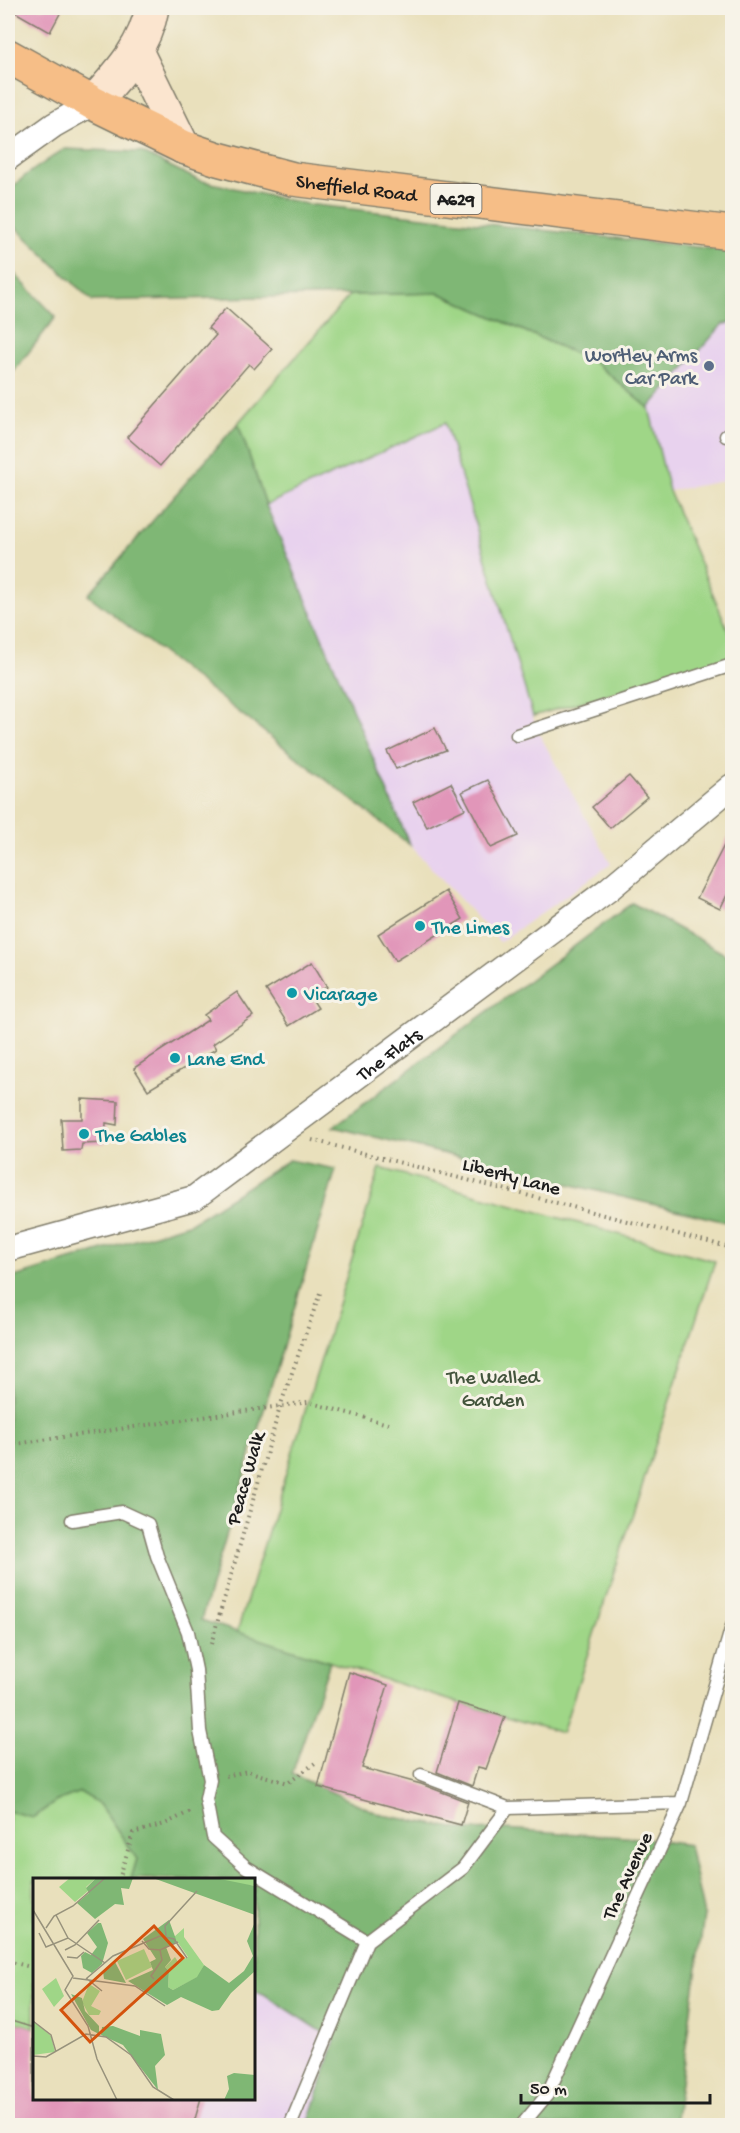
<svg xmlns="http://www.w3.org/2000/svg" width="740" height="2133" viewBox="0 0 740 2133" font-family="'Gochi Hand',sans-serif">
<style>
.built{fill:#e8d2ee}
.green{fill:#9fd687;stroke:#5e7952;stroke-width:1.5}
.forest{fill:#7fb774;stroke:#4e6a48;stroke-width:1.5}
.building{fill:#e196b9}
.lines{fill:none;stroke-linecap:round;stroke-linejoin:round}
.lane-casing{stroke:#827e6c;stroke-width:15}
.street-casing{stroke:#827e6c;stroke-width:27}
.secondary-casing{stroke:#827e6c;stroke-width:36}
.highway-casing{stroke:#827e6c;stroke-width:36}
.path{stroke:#827e6c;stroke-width:4;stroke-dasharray:1.5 4.5;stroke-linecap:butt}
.lane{stroke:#fff;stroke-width:12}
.street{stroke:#fff;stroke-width:24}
.secondary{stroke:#fbe5cf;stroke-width:33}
.highway{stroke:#f6be87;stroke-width:33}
.service-dot{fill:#5c6f8a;stroke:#f7f3e8;stroke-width:2}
.culture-dot{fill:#0f9aa8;stroke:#f7f3e8;stroke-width:2}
.labels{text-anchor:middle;stroke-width:6;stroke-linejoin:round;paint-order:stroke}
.shield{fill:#f7f3e8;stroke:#5e5c59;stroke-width:1.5}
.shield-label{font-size:18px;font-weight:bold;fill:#1c1c1c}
.street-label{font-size:20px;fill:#1c1c1c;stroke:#f7f3e8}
.service-label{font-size:20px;fill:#4e5e75;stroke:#f7f3e8;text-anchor:end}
.culture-label{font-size:20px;fill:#0d838f;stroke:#f7f3e8;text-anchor:start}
.park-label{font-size:20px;fill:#43543c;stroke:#f7f3e8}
.inset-road{fill:none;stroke:#97927c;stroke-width:1.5}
.view{fill:#d4530e;fill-opacity:0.15;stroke:#d4530e;stroke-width:3}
.inset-edge{fill:none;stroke:#1c1c1c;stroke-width:3}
</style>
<rect width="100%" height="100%" fill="#f7f3e8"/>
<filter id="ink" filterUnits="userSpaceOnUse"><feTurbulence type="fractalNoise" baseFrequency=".0167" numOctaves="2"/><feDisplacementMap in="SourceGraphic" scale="12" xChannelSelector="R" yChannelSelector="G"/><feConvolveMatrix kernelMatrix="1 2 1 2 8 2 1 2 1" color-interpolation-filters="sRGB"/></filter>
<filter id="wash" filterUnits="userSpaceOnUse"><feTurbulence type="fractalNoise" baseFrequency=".008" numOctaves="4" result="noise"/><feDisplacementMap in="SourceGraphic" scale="24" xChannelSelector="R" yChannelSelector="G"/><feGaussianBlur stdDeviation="1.35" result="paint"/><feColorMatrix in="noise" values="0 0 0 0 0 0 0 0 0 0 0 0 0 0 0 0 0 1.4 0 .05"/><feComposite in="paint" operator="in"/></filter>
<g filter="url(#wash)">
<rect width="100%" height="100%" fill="#e9e0bc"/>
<path class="built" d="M732 323V468L723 481 669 491 649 408 723 324Z
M445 423 536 728 611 864 500 942 410 845 266 505Z
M254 1991 264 1994 335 2040 308 2125H8V2020L34 2028V2098H254Z"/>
<path class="green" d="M439 293 594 362 649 408 669 491 732 639V658L533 716 445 423 266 505 238 423 350 295Z
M380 1168 715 1261 562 1733 458 1703 237 1632Z
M80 1792 100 1804 137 1859 131 1879 34 1880V2028L8 2020V1811L34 1817 57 1801Z"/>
<path class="forest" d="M64 149 141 152 198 180 306 204 732 251V323L723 324 649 408 594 362 439 293 92 301 8 220V191L26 175Z
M8 267 56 317 8 379Z
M238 423 266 505 410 845 88 595Z
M632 903 732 958V1164L726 1222 333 1127Z
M289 1160 336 1169 201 1620 330 1662 292 1774 382 1815 465 1830 503 1829 640 1838 689 1845 704 1916 675 2125H308L335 2040 264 1994 254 1991V1880L131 1879 137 1859 100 1804 80 1792 57 1801 33 1817 8 1811V1279L191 1223Z"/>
<g id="blocks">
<path class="building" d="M8 8H63L50 32Z
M226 308 272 349 254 369 249 364 160 466 127 437 216 335 208 328Z
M435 728 446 750 396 769 387 751Z
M629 776 647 797 610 828 592 807Z
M488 780 518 836 491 848 462 792Z
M451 783 465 809 427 827 413 802Z
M732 830V885L720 909 697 898Z
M446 891 463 919 395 961 378 934Z
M312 962 327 987 310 996 318 1008 289 1026 266 990Z
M237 992 253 1016 213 1044 216 1049 148 1090 134 1068 208 1020 204 1015Z
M82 1099 118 1101 117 1125 106 1123 105 1143 82 1144 81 1150 63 1151 61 1119H82Z
M349 1672 388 1685 362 1768 421 1784 468 1802 461 1825 318 1787Z
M458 1703 505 1717 486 1769 478 1767 472 1786 437 1772Z
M8 2020 34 2028V2098H201L193 2126H8Z"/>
</g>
</g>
<g filter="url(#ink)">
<use href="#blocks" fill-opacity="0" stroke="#827e6c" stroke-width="1.5"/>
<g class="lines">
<g class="lane-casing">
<path id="lane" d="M726 436H732
M517 735 732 665
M72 1520 122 1512 148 1524 157 1556 188 1632 196 1670 200 1731 210 1780 206 1799 213 1837 246 1867 367 1941
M421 1775 508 1808
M290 2126 367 1941 463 1868 508 1808 681 1803
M521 2126 547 2095 681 1803 732 1626"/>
</g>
<g class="street-casing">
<g id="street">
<path d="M8 158 54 125 93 103"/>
<path id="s1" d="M8 1249 194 1198 609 889 732 786"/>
</g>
</g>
<g class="secondary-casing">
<path id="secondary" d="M136 51 183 147
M93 103C119 74 145 47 152 8"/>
</g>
<g class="highway-casing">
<g id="highway">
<path id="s2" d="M8 56 93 103 183 147 218 159 293 179 732 233"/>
</g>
</g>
<path class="path" d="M312 1140 732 1248
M8 1434 15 1444 308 1402 388 1424
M8 1466 15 1444
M211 1644 281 1404 320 1293
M226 1776 247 1771 288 1783 315 1763
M119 1880 133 1833 165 1824 191 1811
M8 1961 34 1968"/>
<use href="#lane" class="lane"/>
<use href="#street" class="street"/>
<use href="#secondary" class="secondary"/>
<use href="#highway" class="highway"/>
</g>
</g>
<circle class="service-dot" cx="709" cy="366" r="6"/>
<g class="culture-dot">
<circle cx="420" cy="926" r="6"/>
<circle cx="292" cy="993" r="6"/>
<circle cx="175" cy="1058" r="6"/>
<circle cx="84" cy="1134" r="6"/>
</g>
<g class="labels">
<rect class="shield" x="430.5" y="184" width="51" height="30" rx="4.5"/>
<g class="shield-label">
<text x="456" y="205">A629</text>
</g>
<g class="street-label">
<text dy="7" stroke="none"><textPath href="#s2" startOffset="376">Sheffield Road</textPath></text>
<text dy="7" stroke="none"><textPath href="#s1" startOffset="435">The Flats</textPath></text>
<text transform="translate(512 1175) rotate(15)" y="7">Liberty Lane</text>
<text transform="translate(244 1478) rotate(-74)" y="7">Peace Walk</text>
<text transform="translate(626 1875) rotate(-65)" y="7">The Avenue</text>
</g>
<g class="service-label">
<text x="697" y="361">Wortley Arms<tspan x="697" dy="23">Car Park</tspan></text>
</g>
<g class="culture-label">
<text x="432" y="933">The Limes</text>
<text x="304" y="1000">Vicarage</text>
<text x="187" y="1065">Lane End</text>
<text x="96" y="1141">The Gables</text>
</g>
<g class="park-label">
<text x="493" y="1383">The Walled<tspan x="493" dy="23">Garden</tspan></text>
</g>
</g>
<g transform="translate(33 1878)">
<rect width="222" height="222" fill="#e9e0bc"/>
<path d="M37 0H63L53 9 55 13 42 24 26 9ZM182 0H222V8L191 4ZM151 50V59L171 87 165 99 140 112 135 109 136 93 132 89 142 79 145 84 155 79 141 59ZM111 71 119 89 93 102 84 83ZM23 100 31 118 21 129 9 111ZM56 106 67 113 58 128 68 133 66 137H56L49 124ZM0 143 18 158 22 174 0 177Z" fill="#9fd687"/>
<path d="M63 0H100L96 11 88 10 91 27 82 26 62 41 44 25 56 15 53 10ZM120 0H182L222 8V37ZM136 42 144 64 133 69 138 82 132 89 136 93 135 109 140 112 164 99 171 87 196 105 211 93 220 78 214 63 222 44V93L198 115 186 132 179 133 148 119 134 127 95 103 120 92 117 84 123 81 110 61ZM65 45H68L75 65 69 86 59 95 50 90 48 78 52 74 58 77 64 69 54 55ZM82 84 93 105 71 101 70 93ZM38 116 49 120 52 133 66 148V156L58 152ZM80 148 107 158V152L128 156 132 177 122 188 125 212 90 167 68 157 69 149ZM201 195 222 197V222H191L196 211 194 198Z" fill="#7fb774"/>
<path class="inset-road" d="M0 32 40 98 32 112 55 148 64 181 84 222M23 37 35 60M13 50 21 38 40 28 72 0M6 55 13 69 35 60 72 85M133 58 132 48 164 13M109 63 116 71 127 72 145 64M32 72 42 67 66 42M34 79 44 80 51 74M40 100 102 108 132 128M53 100 69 113M54 100 80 78 127 58 141 61 154 80M121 101 118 98 129 82 127 72M0 143 18 157 23 174M0 178 13 179 53 156 73 159 98 177 120 209 141 222"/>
<path class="view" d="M121 48 150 80 57 164 28 132Z"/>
<rect width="222" height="222" class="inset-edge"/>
</g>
<rect width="740" height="2133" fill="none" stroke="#f7f3e8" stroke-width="30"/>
<path d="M521 2094v9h189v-9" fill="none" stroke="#1c1c1c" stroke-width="3"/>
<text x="530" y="2094" font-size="18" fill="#1c1c1c" stroke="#f7f3e8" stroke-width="4.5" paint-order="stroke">50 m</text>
</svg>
